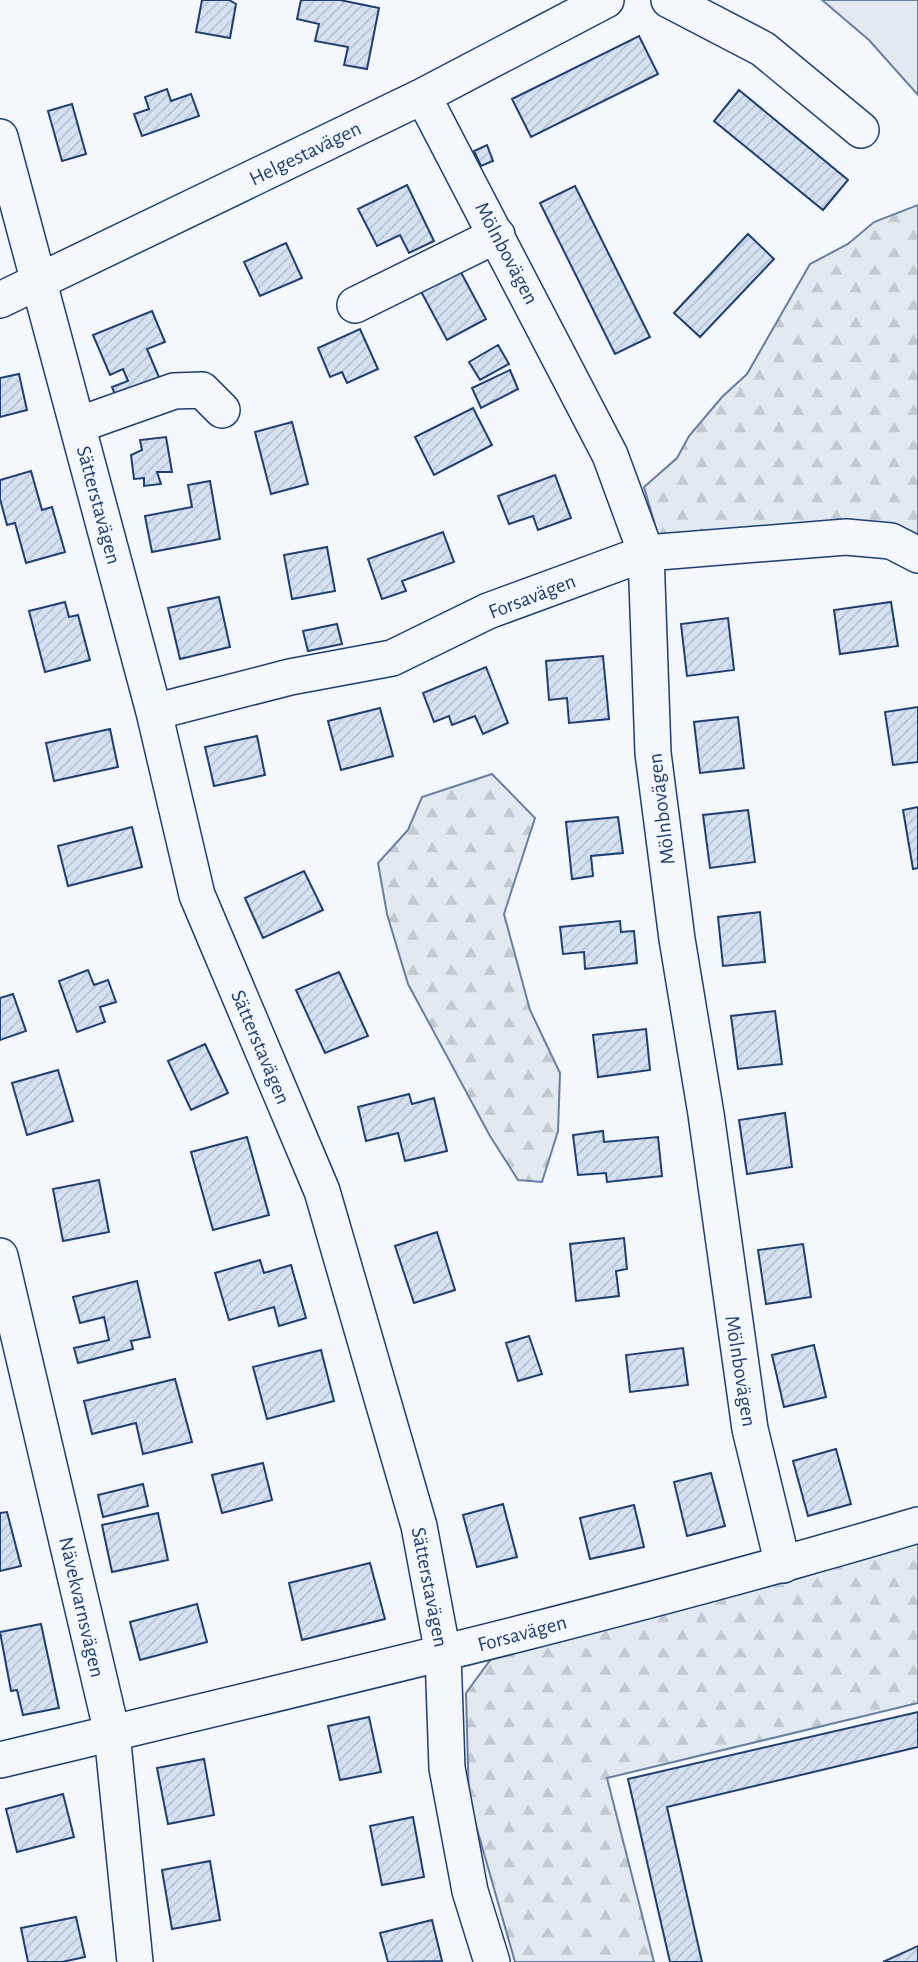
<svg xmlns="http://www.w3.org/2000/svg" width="918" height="1962" viewBox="0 0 918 1962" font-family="'Alegreya Sans',sans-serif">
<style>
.green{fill:#e3e9f0;stroke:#687fa3;stroke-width:2}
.forest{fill:url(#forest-firs);stroke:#687fa3;stroke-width:2}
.building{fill:url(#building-hatch);stroke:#1d3f73;stroke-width:2}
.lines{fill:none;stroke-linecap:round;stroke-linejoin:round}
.minor-casing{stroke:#1d3f73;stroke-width:38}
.minor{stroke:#f4f7fb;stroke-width:35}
.labels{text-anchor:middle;stroke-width:5;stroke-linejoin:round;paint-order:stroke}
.street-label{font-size:21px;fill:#1d3f73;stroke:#f4f7fb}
</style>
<defs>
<pattern id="forest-firs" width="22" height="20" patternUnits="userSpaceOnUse" patternTransform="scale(1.75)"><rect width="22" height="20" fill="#e3e9f0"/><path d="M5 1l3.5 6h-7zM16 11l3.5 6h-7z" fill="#c2c9d1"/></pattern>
<pattern id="building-hatch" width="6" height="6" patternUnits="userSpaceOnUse" patternTransform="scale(1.75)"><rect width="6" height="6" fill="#d5e0f0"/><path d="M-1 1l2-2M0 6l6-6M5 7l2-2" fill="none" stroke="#b6c1d1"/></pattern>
</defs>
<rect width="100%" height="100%" fill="#f4f7fb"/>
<path class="green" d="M822 0H918V95L869 40Z"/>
<path class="forest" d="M918 205V548L660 542 644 487 677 458 689 436 722 397 747 374 810 264 848 244 874 222Z
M492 774 535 818 504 914 530 1010 560 1073 558 1131 542 1182 518 1180 490 1136 408 984 387 914 378 863 408 830 422 797Z
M918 1541V1703L607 1778 654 1962H515L469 1801 466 1693 491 1659 793 1580Z"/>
<path class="building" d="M202 0H229L236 4 230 38 196 32Z
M301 0H340L379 8 367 69 344 65 348 47 315 41 319 24 297 19Z
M639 36 658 74 531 137 512 99Z
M167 89 171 101 191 94 199 116 142 136 134 114 149 109 145 97Z
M739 90 848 180 823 210 714 121Z
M72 104 86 154 62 161 48 111Z
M487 145 493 161 481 166 474 151Z
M407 185 434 241 409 253 400 235 377 246 358 209Z
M575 186 650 337 615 354 540 203Z
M748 234 774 259 700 337 674 313Z
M286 243 302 278 260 296 244 262Z
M457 265 486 319 447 340 418 286Z
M152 311 165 342 147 349 161 382 117 399 112 387 128 381 123 369 110 375 93 335Z
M360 329 378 369 347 383 342 372 330 377 318 348Z
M498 345 509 364 480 380 469 362Z
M510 370 518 389 481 408 472 388Z
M19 374 27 410 0 417V378Z
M473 408 492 445 434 475 415 437Z
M292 422 308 484 271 494 255 432Z
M166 437 172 472H157L161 484 144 486V478L134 479 131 455 142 450 140 440Z
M31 471 42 510 52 507 65 552 26 563 15 523 7 525 0 499V480Z
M555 475 571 518 538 530 533 516 509 524 498 496Z
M210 481 220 539 152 552 145 516 192 507 188 485Z
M443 532 454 562 402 581 406 591 382 599 368 559Z
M327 547 335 591 292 599 284 555Z
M219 597 230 647 180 659 168 608Z
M65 602 69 617 78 615 90 660 45 672 29 611Z
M891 602 898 646 840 654 834 610Z
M728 618 734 670 687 676 681 624Z
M337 624 342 644 308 651 303 631Z
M603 656 609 719 569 723 567 698 549 700 546 661Z
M486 667 508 723 483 734 475 716 452 725 449 716 434 722 423 693Z
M918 707V762L893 765 885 712Z
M380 708 393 756 341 770 328 721Z
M738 717 744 768 700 773 694 722Z
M110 729 118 767 54 781 46 743Z
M257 736 265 775 214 786 205 747Z
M918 807V868L913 869 903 810Z
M748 810 755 862 710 868 703 815Z
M618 817 623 853 591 856 593 876 572 879 566 822Z
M132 827 142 867 68 886 58 846Z
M304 871 323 910 263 938 245 898Z
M760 912 765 962 723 966 718 917Z
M620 921 621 932 634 931 637 963 585 969 584 952 563 954 560 927Z
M88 970 94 985 108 980 116 1002 100 1007 105 1022 77 1032 59 981Z
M339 972 368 1036 325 1053 296 990Z
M13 994 26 1031 0 1040V998Z
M775 1011 782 1064 738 1069 731 1016Z
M646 1029 650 1070 598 1077 593 1035Z
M205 1044 228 1093 191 1110 168 1061Z
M58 1070 73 1121 27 1135 12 1083Z
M409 1094 412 1104 434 1098 447 1151 405 1161 398 1133 366 1141 358 1107Z
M785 1113 792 1167 747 1174 739 1120Z
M603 1131 604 1142 658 1137 662 1176 607 1182 606 1173 578 1175 573 1135Z
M247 1137 269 1215 213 1230 191 1152Z
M99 1180 109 1232 63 1241 53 1189Z
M437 1232 455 1290 414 1303 395 1246Z
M624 1238 627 1269 616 1271 619 1296 576 1301 570 1244Z
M803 1244 811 1297 766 1304 758 1250Z
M260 1260 264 1273 291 1265 306 1318 279 1326 274 1307 229 1320 215 1273Z
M137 1281 150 1337 131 1341 133 1349 78 1363 74 1348 109 1340 104 1317 80 1323 73 1297Z
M529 1336 542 1374 518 1381 506 1343Z
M814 1345 826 1397 784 1407 772 1355Z
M683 1348 688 1385 630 1392 626 1355Z
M321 1350 334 1401 267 1419 253 1367Z
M175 1379 192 1442 143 1454 136 1423 92 1434 84 1401Z
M836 1449 851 1504 808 1516 793 1461Z
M263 1463 272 1500 222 1513 212 1475Z
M711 1473 725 1526 687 1536 674 1482Z
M143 1484 148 1506 103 1517 98 1495Z
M503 1504 517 1557 477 1567 463 1515Z
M634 1505 644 1547 590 1559 580 1518Z
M7 1512 21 1566 0 1571V1513Z
M158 1513 168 1560 112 1572 102 1525Z
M370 1563 385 1619 302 1640 289 1583Z
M197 1604 207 1642 140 1660 130 1622Z
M41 1624 59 1708 23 1715 17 1690 11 1691 0 1632Z
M918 1712V1747L667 1807 702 1962H670L628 1779Z
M369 1717 381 1772 340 1780 328 1726Z
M204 1759 214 1815 168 1824 157 1768Z
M63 1794 74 1837 17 1852 6 1809Z
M413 1817 424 1877 382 1885 370 1826Z
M210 1861 220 1920 172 1929 162 1870Z
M76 1917 85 1957 62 1962H28L21 1928Z
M432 1920 442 1961 388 1962 380 1933Z
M918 1946V1962H883Z"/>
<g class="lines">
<g class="minor-casing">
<path id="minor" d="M669 0 763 49 861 130
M423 96 610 455 646 553 653 753 677 939 706 1114 750 1429 783 1565
M0 137 154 712 197 895 322 1191 419 1526 443 1654 447 1768 470 1891 492 1962
M0 300 423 96 606 0
M355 305 497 235
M78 425 174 391 202 390 222 410
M154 712 290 677 392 658 488 611 646 553 846 537 891 541 918 555
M0 1256 112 1733 135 1962
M0 1760C307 1686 615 1615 918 1525"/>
</g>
<use href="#minor" class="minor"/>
</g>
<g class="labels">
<g class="street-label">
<text transform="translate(305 153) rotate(-26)" y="7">Helgestavägen</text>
<text transform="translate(507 253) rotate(62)" y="7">Mölnbovägen</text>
<text transform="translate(99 505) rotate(75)" y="7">Sätterstavägen</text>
<text transform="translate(532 596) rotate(-21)" y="7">Forsavägen</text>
<text transform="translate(661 809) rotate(-97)" y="7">Mölnbovägen</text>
<text transform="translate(261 1047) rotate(67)" y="7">Sätterstavägen</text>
<text transform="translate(741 1371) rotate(81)" y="7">Mölnbovägen</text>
<text transform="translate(430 1587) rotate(79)" y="7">Sätterstavägen</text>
<text transform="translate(82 1607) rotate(77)" y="7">Nävekvarnsvägen</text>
<text transform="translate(522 1633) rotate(-15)" y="7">Forsavägen</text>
</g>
</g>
</svg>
